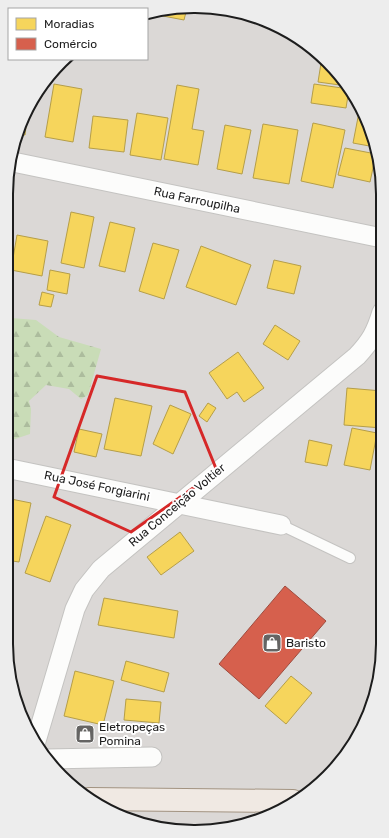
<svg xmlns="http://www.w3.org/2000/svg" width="389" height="838" viewBox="0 0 389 838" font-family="Rubik,sans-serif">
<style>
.residential{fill:#dbd8d6}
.forest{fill:url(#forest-firs)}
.homes{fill:#f6d55c;stroke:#b59e49}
.shops{fill:#d6604d;stroke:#9e4c3f}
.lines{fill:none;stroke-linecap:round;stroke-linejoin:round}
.service-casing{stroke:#c4c3c1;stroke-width:12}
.minor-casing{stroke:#c4c3c1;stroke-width:21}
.primary-casing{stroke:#a29381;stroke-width:24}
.service{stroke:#fcfcfb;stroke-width:10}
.minor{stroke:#fcfcfb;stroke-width:19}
.primary{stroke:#f0e9e3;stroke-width:22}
.marked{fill:none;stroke:#d62828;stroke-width:3;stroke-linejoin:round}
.labels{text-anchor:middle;stroke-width:4;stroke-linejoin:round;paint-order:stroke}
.street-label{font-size:12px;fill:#1d1d1d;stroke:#fff}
.poi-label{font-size:12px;fill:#1d1d1d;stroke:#fff;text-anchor:start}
.rim{fill:none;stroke:#1d1d1d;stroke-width:2}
</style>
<defs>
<pattern id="forest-firs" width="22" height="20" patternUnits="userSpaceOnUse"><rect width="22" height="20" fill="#c9dcb7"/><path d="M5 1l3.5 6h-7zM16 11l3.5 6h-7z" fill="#acbc9d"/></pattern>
</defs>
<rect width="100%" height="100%" fill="#ece8e4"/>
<path class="residential" d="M195 6 267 20 309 45 344 80 369 123 381 170 383 644 369 716 336 768 278 812 219 830 158 828 90 800 45 758 16 704 6 643V194L20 122 61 61 64 59H147V15Z"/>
<path class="forest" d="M6 313 11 318 36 320 59 337 101 349 88 395 81 399 69 389 46 385 29 401 31 409 30 434 6 442Z"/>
<path class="homes" d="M187 8 184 20 158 15V13Z
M322 57 344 80 347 86 318 82Z
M54 84 82 89 73 142 45 137Z
M314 84 349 89 346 108 311 103Z
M177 85 199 89 192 129 204 131 198 165 164 159Z
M360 107 369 123 375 147 353 143Z
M28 111 25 135 18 134 20 122Z
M137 113 168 118 161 160 130 155Z
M93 116 128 120 124 152 89 148Z
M313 123 345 130 333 188 301 181Z
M263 124 298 130 289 184 253 178Z
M225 125 251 130 242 174 217 169Z
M345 148 376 154 370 182 338 175Z
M71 212 94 217 84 268 61 263Z
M110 222 135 228 125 272 99 266Z
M17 235 48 241 42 276 11 270Z
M153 243 179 250 164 299 139 291Z
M201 246 251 265 236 305 186 287Z
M274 260 301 266 294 294 267 288Z
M50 270 70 274 67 294 47 290Z
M42 292 54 295 51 307 39 305Z
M275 325 300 341 288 360 263 344Z
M238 352 264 388 244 402 237 392 227 399 209 373Z
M347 388 382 391V428L344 425Z
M115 398 152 406 141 456 104 449Z
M208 403 216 408 207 422 199 416Z
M170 405 191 414 173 454 153 444Z
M352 428 377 433 370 470 344 465Z
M79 429 102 434 96 457 74 452Z
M309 440 332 445 327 466 305 462Z
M6 498 31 503 19 562 6 560Z
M46 516 71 525 50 582 25 573Z
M180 532 194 551 161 575 147 557Z
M104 598 178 611 174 638 98 625Z
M6 617 11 618 6 635Z
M126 661 169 673 164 692 121 680Z
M75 671 114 681 103 725 64 716Z
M291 676 312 693 286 724 265 706Z
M126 699 161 702 159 723 124 720Z"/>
<path class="shops" d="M285 586 326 621 259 699 219 664Z"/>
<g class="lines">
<g class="service-casing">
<path id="service" d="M281 525 350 558"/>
</g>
<g class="minor-casing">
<path id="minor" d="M13 162 382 238
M6 468 281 525
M36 741 75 609 84 590 101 569 357 356C371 341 376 332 382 312
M46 759 152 757"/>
</g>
<g class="primary-casing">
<path id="primary" d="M89 799 293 801"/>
</g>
<use href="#service" class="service"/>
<use href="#minor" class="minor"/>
<use href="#primary" class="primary"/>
</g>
<path class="marked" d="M97 376 185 392 217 471 131 532 54 497Z"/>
<defs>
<g id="shop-square" transform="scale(1)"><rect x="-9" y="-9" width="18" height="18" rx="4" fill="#656463" stroke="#fff"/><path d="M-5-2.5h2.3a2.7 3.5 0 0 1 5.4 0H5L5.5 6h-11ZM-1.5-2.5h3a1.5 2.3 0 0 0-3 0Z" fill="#fff"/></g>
</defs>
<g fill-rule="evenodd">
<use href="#shop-square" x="272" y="643"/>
<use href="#shop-square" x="85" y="734"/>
</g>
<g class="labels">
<g class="street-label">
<text transform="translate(197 200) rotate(12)" y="4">Rua Farroupilha</text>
<text transform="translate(97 486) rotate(12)" y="4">Rua José Forgiarini</text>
<text transform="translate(177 505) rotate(-40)" y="4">Rua Conceição Voltier</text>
</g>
<g class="poi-label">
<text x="286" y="647">Baristo</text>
<text x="99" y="731">Eletropeças<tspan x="99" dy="14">Pomina</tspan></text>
</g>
</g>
<path d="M0 0H389V838H0ZM194 13H195A181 181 0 0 1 376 194V644A181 181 0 0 1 195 825H194A181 181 0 0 1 13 644V194A181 181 0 0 1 194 13Z" fill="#ededed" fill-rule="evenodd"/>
<path class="rim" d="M194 13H195A181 181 0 0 1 376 194V644A181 181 0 0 1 195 825H194A181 181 0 0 1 13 644V194A181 181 0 0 1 194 13Z"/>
<rect x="8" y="8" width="140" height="52" fill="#ffffff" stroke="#a5a5a5"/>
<rect x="16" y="18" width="20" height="12" fill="#f6d55c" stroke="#a5a5a5"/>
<text x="44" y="28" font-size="12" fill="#1d1d1d">Moradias</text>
<rect x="16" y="38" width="20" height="12" fill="#d6604d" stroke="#a5a5a5"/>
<text x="44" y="48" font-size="12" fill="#1d1d1d">Comércio</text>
</svg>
